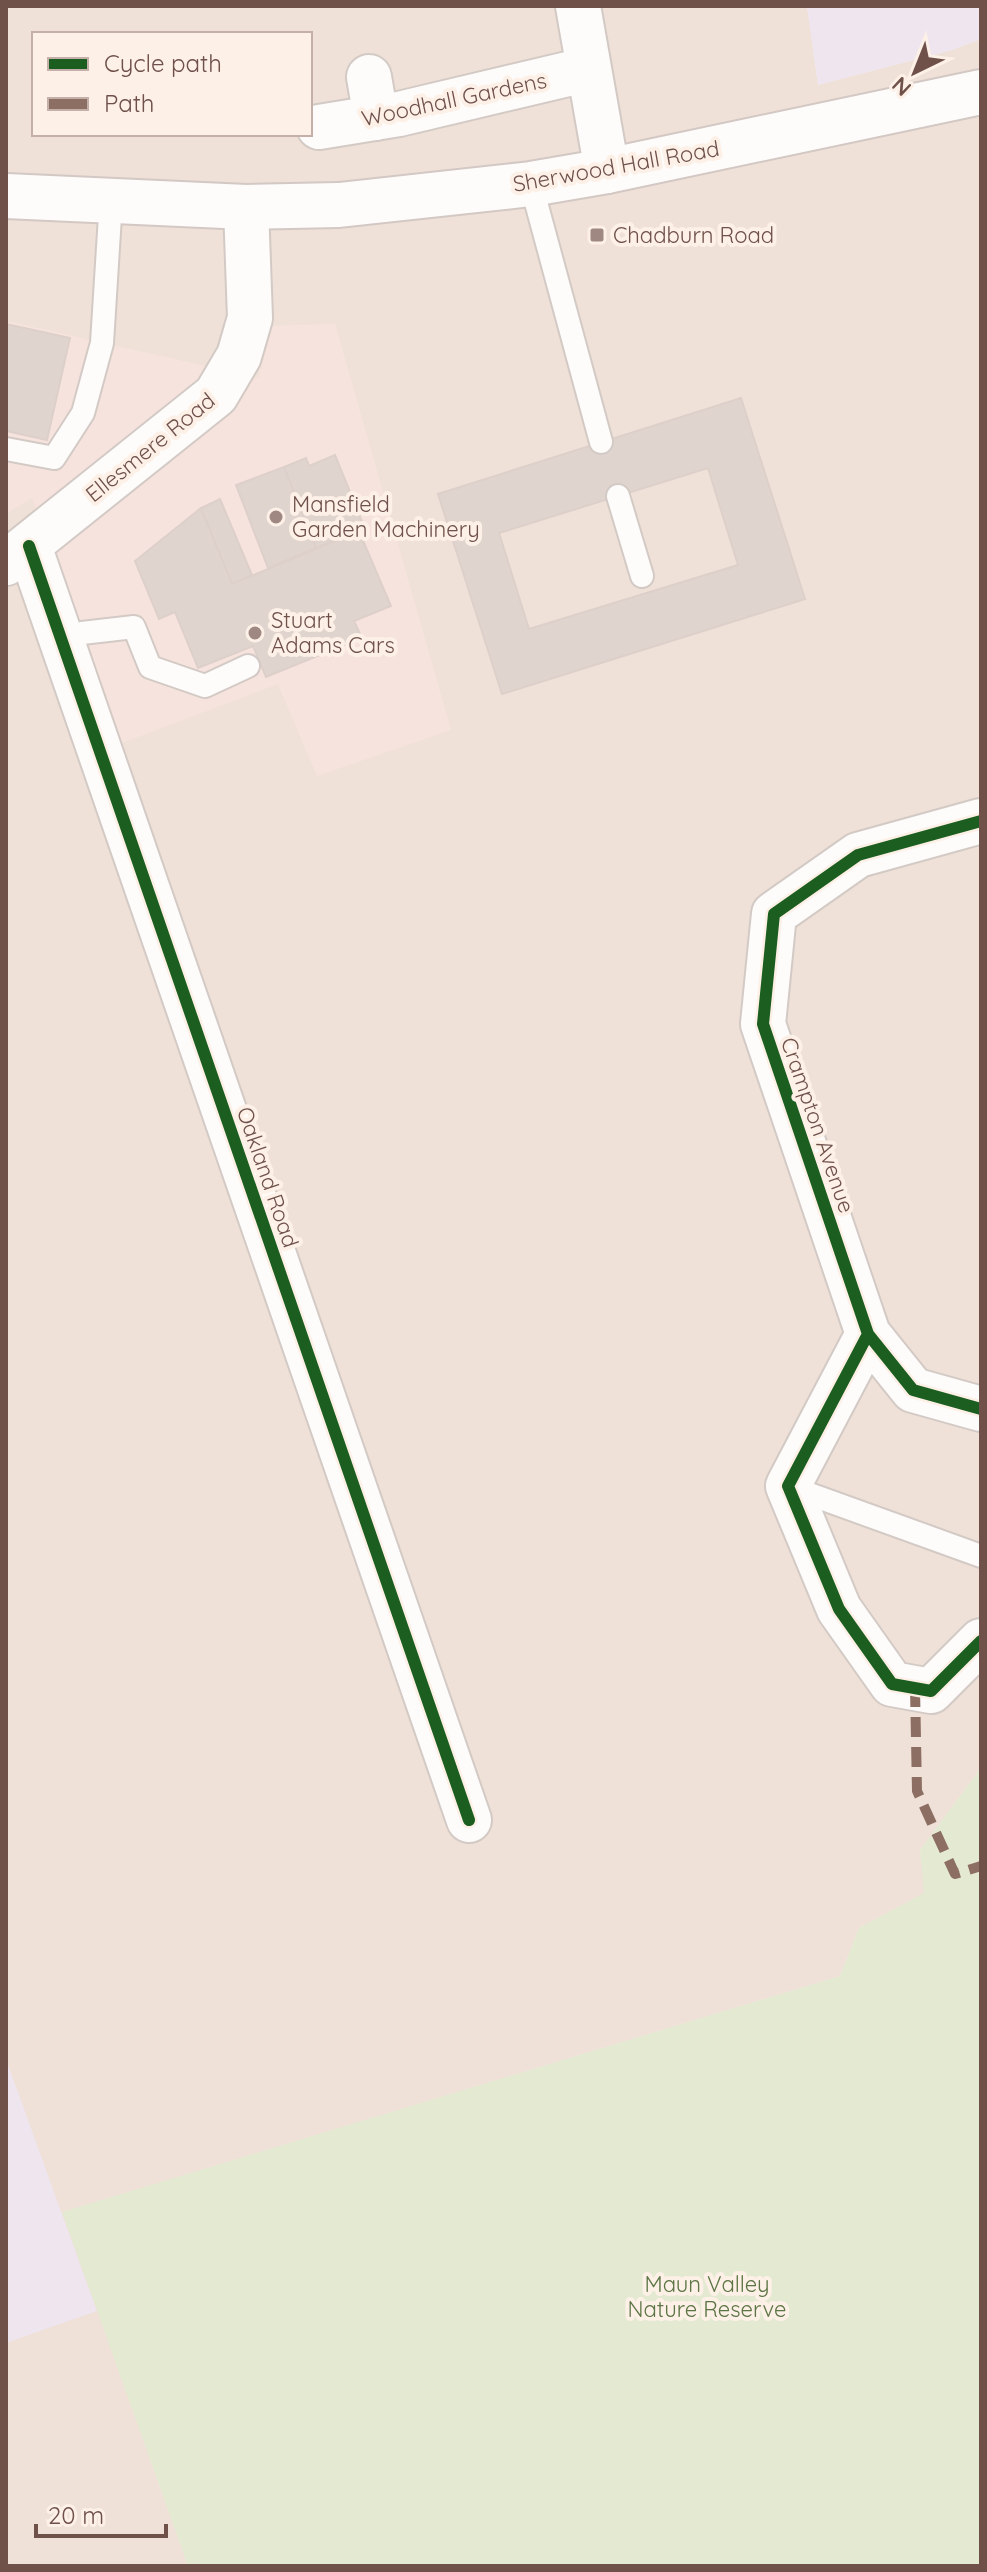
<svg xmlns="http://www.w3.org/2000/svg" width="987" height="2572" viewBox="0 0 987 2572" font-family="Quicksand,sans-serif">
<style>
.residential{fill:#efe1d7;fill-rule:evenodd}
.commercial{fill:#f7e3dd}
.education{fill:#eee5ef}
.green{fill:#e4e9d2}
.building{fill:#e0d4cf;stroke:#ddcfca;stroke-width:2;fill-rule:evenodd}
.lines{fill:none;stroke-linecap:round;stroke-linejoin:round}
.lane-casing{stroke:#d3cac5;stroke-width:26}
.street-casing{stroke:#d3cac5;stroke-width:48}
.secondary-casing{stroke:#d3c8c4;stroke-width:48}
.lane{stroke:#fdfcfb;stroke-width:22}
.street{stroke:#fdfcfb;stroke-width:44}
.secondary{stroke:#fdfcfb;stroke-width:44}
.quiet{stroke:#8d6e63;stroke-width:10;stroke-dasharray:20 10;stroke-linecap:butt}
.cycleway-casing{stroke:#fdf0e7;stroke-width:17}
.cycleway{stroke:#1b5e20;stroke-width:12}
.poi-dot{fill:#9e8881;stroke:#fdf0e7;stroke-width:3}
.labels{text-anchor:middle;stroke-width:8;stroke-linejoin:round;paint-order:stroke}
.street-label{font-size:22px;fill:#6f514a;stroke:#fdf0e7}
.poi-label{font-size:22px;fill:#6f514a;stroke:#fdf0e7;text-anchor:start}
.park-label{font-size:22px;fill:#5b7443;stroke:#fdf0e7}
</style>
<rect width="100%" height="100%" fill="#f4ede7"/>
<path class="residential" d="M6 6H807L818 85 952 50 981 39V1768L920 1850 925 1893 859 1928 840 1976 63 2212 188 2566H6ZM34 34H310V134H34Z"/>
<path class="commercial" d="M6 321 258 378 268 326 335 324 451 730 317 776 278 684 122 743 32 498 6 514Z"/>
<path class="education" d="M807 6H981V39L952 50 818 85Z
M6 2059 97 2311 6 2343Z"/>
<path class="green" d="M981 1768V2566H188L62 2212 840 1976 859 1928 924 1893 920 1850Z"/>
<path class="building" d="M6 324 70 338 47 440 6 431Z
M741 398 805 599 502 694 438 494ZM708 468 738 565 529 629 499 533Z
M335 455 365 529 316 548 284 467 306 458 309 466Z
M284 467 316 548 268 568 236 485Z
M220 499 252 575 232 584 201 508Z
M201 508 232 584 359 531 391 606 354 621 362 638 266 677 253 646 198 668 175 612 159 619 135 561Z"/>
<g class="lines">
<g class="lane-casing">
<path id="lane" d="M531 184 601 442
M6 449 54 458 83 413 102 343 111 200
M618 496 642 576
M61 640 82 633 134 627 150 667 205 686 248 666
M790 1487 981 1556"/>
</g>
<g class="street-casing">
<path id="street" d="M578 6 607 171
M369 77 376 118
M319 127 399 114 589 69
M29 546 469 1820
M6 563 216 395 239 356 250 318 246 207
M981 821 858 855 774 914 763 1024 868 1334 913 1390 981 1409
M868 1334 788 1486 839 1609 892 1684 931 1691 981 1641"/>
</g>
<g class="secondary-casing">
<path id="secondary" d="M6 196 246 207 339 205 531 184 607 171 981 92"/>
</g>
<use href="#lane" class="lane"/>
<use href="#street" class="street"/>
<use href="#secondary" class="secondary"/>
<path class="quiet" d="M915 1687 917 1791 955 1874 981 1866"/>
<g class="cycleway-casing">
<path id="cycleway" d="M29 546 469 1820
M981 821 858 855 774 914 763 1024 868 1334 913 1390 981 1409
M868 1334 788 1486 839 1609 892 1684 931 1691 981 1641"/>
</g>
<use href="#cycleway" class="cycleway"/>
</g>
<g class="poi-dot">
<rect x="589" y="227" width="16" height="16" rx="4"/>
<circle cx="276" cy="517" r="8"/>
<circle cx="255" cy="633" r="8"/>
</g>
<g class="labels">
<g class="street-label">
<text transform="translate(454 99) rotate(-12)" y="8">Woodhall Gardens</text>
<text transform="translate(616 166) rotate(-10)" y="8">Sherwood Hall Road</text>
<text transform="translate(150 447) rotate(-39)" y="8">Ellesmere Road</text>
<text transform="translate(818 1125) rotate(71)" y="8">Crampton Avenue</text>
<text transform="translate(268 1177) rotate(71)" y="8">Oakland Road</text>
</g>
<g class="poi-label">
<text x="613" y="243">Chadburn Road</text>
<text x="292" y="512">Mansfield<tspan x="292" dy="25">Garden Machinery</tspan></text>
<text x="271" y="628">Stuart<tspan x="271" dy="25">Adams Cars</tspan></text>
</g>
<g class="park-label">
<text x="707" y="2292">Maun Valley<tspan x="707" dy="25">Nature Reserve</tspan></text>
</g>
</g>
<rect width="987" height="2572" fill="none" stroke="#6f514a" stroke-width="16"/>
<rect x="32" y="32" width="280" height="104" fill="#fdf0e7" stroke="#c4b0a8" stroke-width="2"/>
<rect x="48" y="58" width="40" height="12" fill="#1b5e20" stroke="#c4b0a8" stroke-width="2"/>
<text x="104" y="72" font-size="24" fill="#6f514a">Cycle path</text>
<rect x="48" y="98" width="40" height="12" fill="#8d6e63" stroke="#c4b0a8" stroke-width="2"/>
<text x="104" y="112" font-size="24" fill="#6f514a">Path</text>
<g transform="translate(915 72) rotate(223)" stroke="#fdf0e7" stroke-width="6" paint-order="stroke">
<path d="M0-6L14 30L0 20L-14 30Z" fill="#6f514a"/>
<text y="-12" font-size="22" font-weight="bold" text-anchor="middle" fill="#6f514a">N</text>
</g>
<path d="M36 2524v12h130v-12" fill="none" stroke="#6f514a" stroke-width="4"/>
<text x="48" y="2524" font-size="24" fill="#6f514a" stroke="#fdf0e7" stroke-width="6" paint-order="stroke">20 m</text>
</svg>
